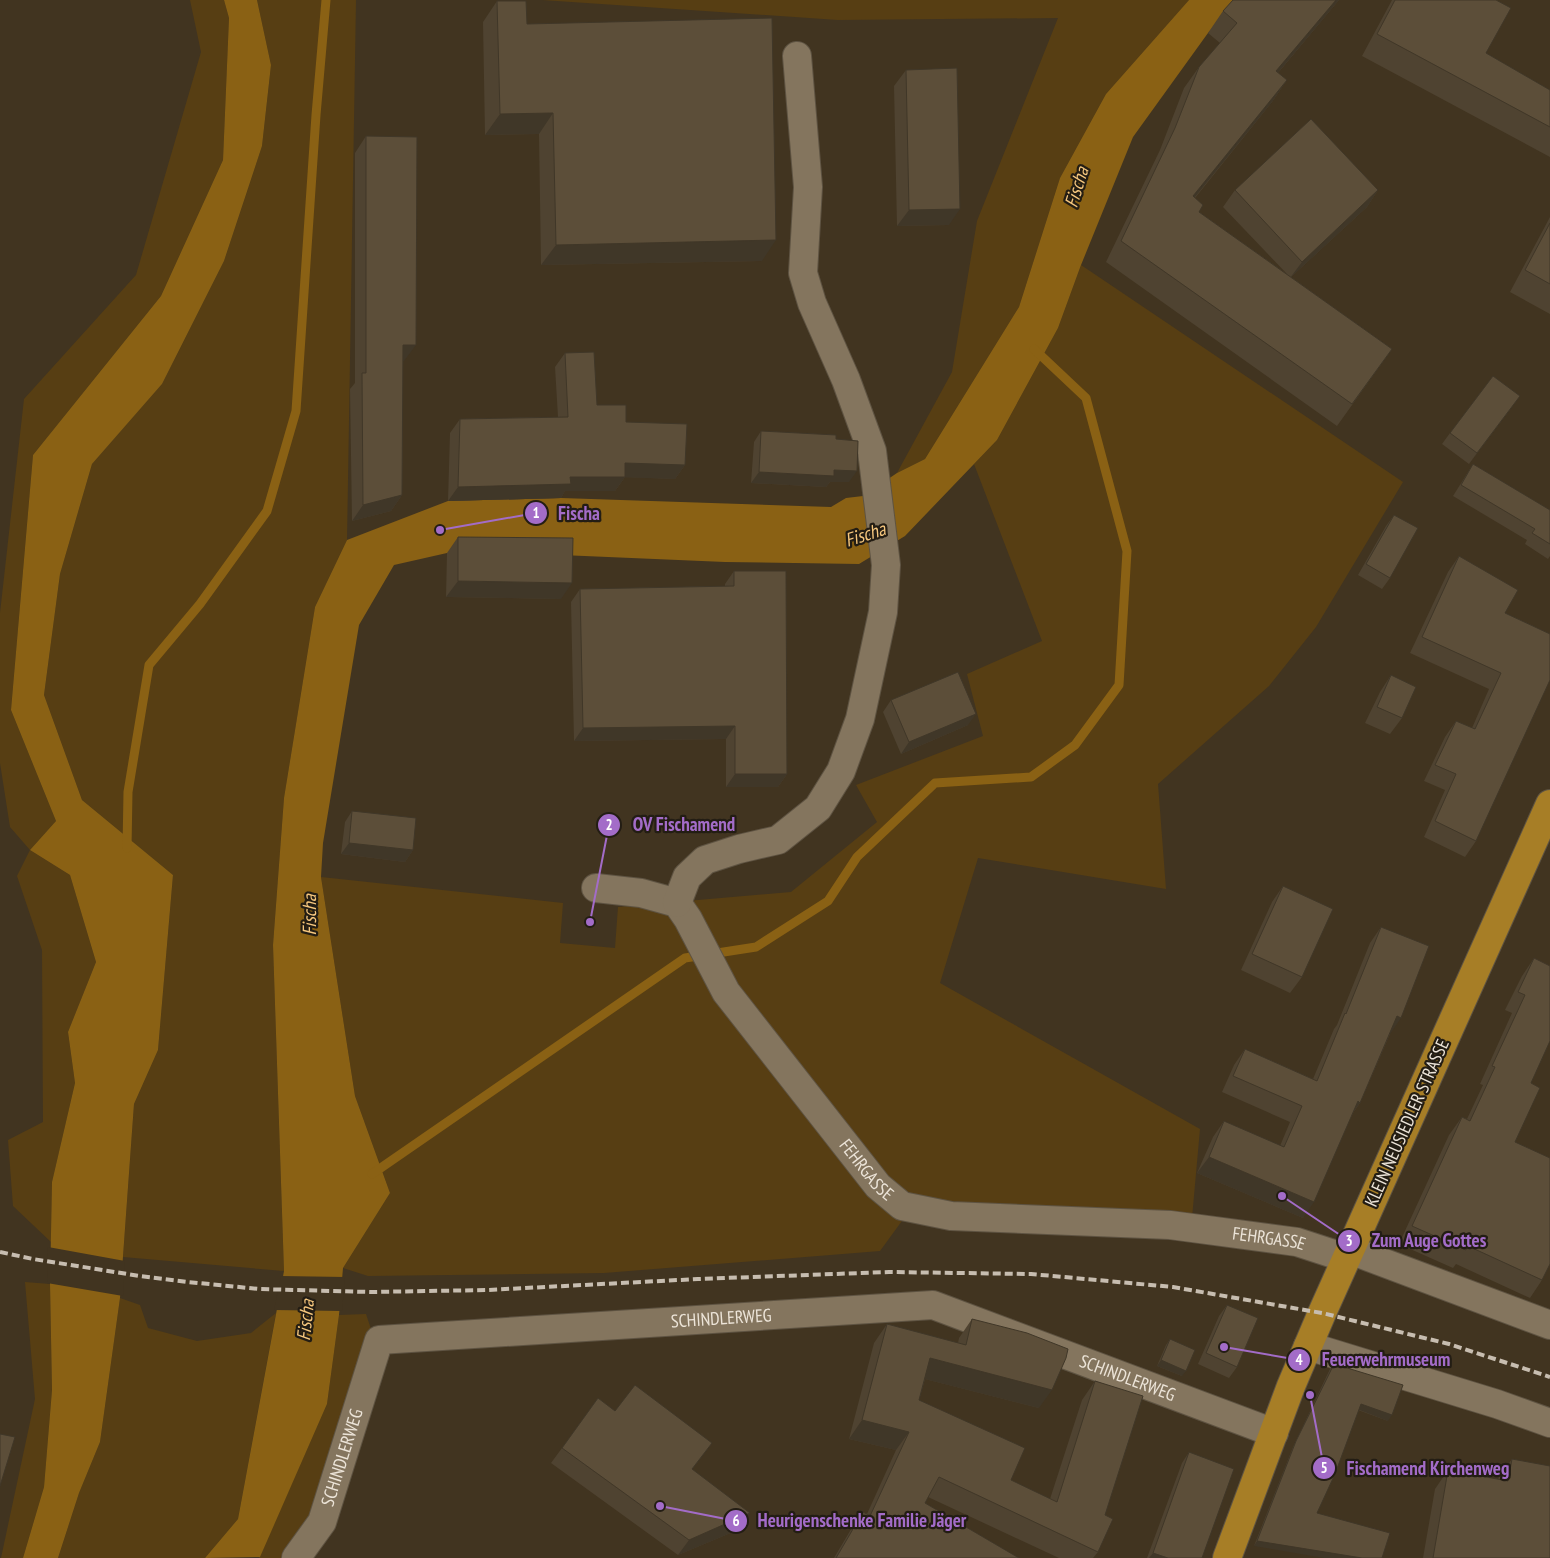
<svg xmlns="http://www.w3.org/2000/svg" width="1550" height="1558" viewBox="0 0 1550 1558" font-family="'PT Sans Narrow',sans-serif">
<style>
.green{fill:#573e13}
.water{fill:#8a6114}
.pier{fill:#413420}
.lines{fill:none;stroke-linecap:round;stroke-linejoin:round}
.stream{stroke:#8a6114;stroke-width:9}
.minor-casing{stroke:#5e5342;stroke-width:30}
.major-casing{stroke:#5e5342;stroke-width:30}
.minor{stroke:#84755e;stroke-width:28}
.major{stroke:#a77e26;stroke-width:28}
.rail{stroke:#c7bdb0;stroke-width:4;stroke-dasharray:8 4;stroke-linecap:butt}
.wall{fill:#4f4331}
.shaded-wall{fill:#403728}
.building{fill:#5c4e39;stroke:#403728}
.labels{text-anchor:middle;stroke-width:4.5;stroke-linejoin:round;paint-order:stroke}
.street-label{font-size:18px;fill:#ece4d8;stroke:#231d14}
.water-label{font-size:19px;font-style:italic;fill:#f6c77e;stroke:#231d14}
.leader{fill:none;stroke:#a36cc8;stroke-width:2}
.callout-dot{fill:#a36cc8;stroke:#231d14;stroke-width:2}
.mark-label{font-size:15px;text-anchor:middle;font-weight:bold;fill:#fff}
.callout-label{font-size:19px;text-anchor:middle;font-weight:bold;fill:#a36cc8;stroke:#231d14;stroke-width:4.5;stroke-linejoin:round;paint-order:stroke}
</style>
<rect width="100%" height="100%" fill="#413420"/>
<path class="green" d="M190 0H224L229 18 223 160 161 296 33 455 11 710 56 821 30 850 70 875 96 962 68 1032 75 1083 52 1182 51 1242 13 1206 8 1140 43 1122 42 950 17 876 30 850 10 827 0 763V613L24 399 136 275 201 52Z
M257 0H356L347 540 315 607 284 798 273 945 284 1271 123 1257 134 1104 158 1050 173 875 82 800 44 695 60 574 92 464 162 384 224 261 262 146 271 65Z
M542 0H1189L1106 94 1060 178 1019 307 925 459 897 473 952 372 977 221 1058 18 838 20Z
M1081 265 1403 482 1316 627 1269 686 1158 784 1166 889 978 858 940 983 1200 1129 1192 1218 915 1203 880 1251 604 1273 368 1276 343 1268 390 1193 355 1096 321 877 563 903 560 943 615 948 618 907 791 892 877 822 856 785 983 736 967 674 1042 641 974 464 997 440 1058 328Z
M25 1282 50 1284 52 1390 44 1487 23 1558H1L35 1399Z
M120 1298 140 1305 148 1328 197 1341 251 1333 276 1313 238 1519 205 1558H58L79 1493 100 1442Z
M366 1314 372 1332 314 1518 287 1558H259L327 1404 339 1315Z"/>
<path class="water" d="M224 0H257L271 65 262 146 224 261 162 384 92 464 60 574 44 695 82 800 173 875 158 1050 134 1104 120 1298 100 1442 79 1493 58 1558H23L44 1487 52 1390 50 1284 52 1182 75 1083 68 1032 96 962 70 875 30 850 56 821 11 710 33 455 161 296 223 160 229 18Z
M1189 0H1237L1208 33 1133 137 1081 265 1058 328 997 440 905 536 859 564 725 562 561 555 447 553 394 565 359 625 323 843 321 877 355 1096 390 1193 343 1268 339 1315 327 1404 260 1557 205 1558 238 1519 284 1271 273 945 284 798 315 607 347 540 448 501 561 498 831 507 846 498 863 496 897 473 925 459 1019 307 1060 178 1106 94Z"/>
<path class="pier" d="M48 1247 125 1261 123 1296 47 1283Z
M281 1276 345 1277 342 1311 274 1310Z"/>
<g class="lines">
<path class="stream" d="M127 848 128 792 149 665 200 604 267 511 296 411 316 115 326 0
M372 1174 685 958 756 947 828 901 857 857 935 783 1031 777 1075 745 1119 685 1127 551 1086 398 1034 349"/>
<g class="minor-casing">
<g id="minor">
<path id="s1" d="M596 888 641 893 677 903 688 919 726 992 878 1186 902 1206 951 1216 1170 1225 1297 1242 1346 1258"/>
<path d="M677 903 687 877 705 860 739 849 778 840 818 808 841 771 860 719 883 612 886 565 872 451 846 380 812 303 803 273 808 187 797 56"/>
<path d="M1350 1250 1550 1325"/>
<path d="M1308 1346 1497 1404 1550 1423"/>
<path id="s2" d="M296 1558 322 1522 379 1340 933 1305 1274 1433"/>
</g>
</g>
<g class="major-casing">
<path id="major" d="M1227 1558 1291 1386 1322 1313 1550 804"/>
</g>
<use href="#minor" class="minor"/>
<use href="#major" class="major"/>
<path class="rail" d="M0 1252 33 1259 140 1276 188 1282 259 1289 371 1292 487 1290 698 1279 889 1272 1031 1274 1173 1287 1322 1313 1449 1344 1550 1377"/>
</g>
<path class="wall" d="M1339 0 1278 73 1287 80 1272 102 1195 198 1199 212 1287 274 1223 207 1235 190H1378L1367 207 1291 277 1392 349 1337 426 1106 262 1160 150 1184 88 1199 67 1220 43 1208 33 1223 11Z
M1392 0H1496L1486 53 1550 90V157L1362 56Z
M497 1 527 24 762 261 541 265 539 134 485 135 483 22Z
M906 70 949 225 897 226 894 86Z
M366 136 404 361H403L402 495 391 511 352 521 350 389 355 383V153Z
M1550 217V314L1510 292Z
M565 353 597 405 626 422 685 465 675 479 625 477 615 491H565L561 498 448 501 450 433 460 419 558 417 555 367Z
M1512 407 1469 464 1442 444 1450 433Z
M761 431 836 439 849 482H830L826 487 751 483 754 442Z
M1473 464 1550 510V556L1548 559 1525 544 1527 540 1453 496Z
M1394 515 1390 578 1382 589 1358 575 1386 526Z
M458 537 561 599 446 597 447 553Z
M1459 556 1505 613 1550 634 1476 841 1465 857 1424 837 1445 790 1424 781 1445 737 1456 721 1472 728 1489 689 1410 653 1448 572Z
M734 571 787 774 778 787H726V739L574 741 571 602 580 589 725 586V584Z
M1391 675 1402 718 1390 734 1365 723 1380 692Z
M891 700 968 725 901 754 883 712Z
M352 811 413 850 405 862 341 854 345 822Z
M1283 886 1302 977 1290 993 1241 970 1272 902Z
M1381 927 1390 1034 1360 1103 1353 1113 1303 1218 1197 1173 1213 1137 1224 1121 1280 1146 1290 1122 1222 1092 1234 1065 1245 1049 1313 1079 1334 1029 1337 1025 1370 943Z
M1534 958 1531 1083 1515 1142 1542 1280 1530 1298 1456 1264 1453 1268 1399 1244 1449 1135 1462 1117 1467 1119 1483 1085 1480 1084 1512 1013 1505 1010 1522 976Z
M1227 1305 1237 1367 1229 1378 1198 1364 1219 1316Z
M972 1319 1039 1408 925 1379 919 1400 1011 1480 1050 1499 1082 1400 1095 1381 1105 1515 1098 1552 1093 1558H1059L928 1497 925 1503 1019 1558H834L850 1531 863 1512 867 1514 896 1450 849 1439 874 1343 887 1324 958 1343 959 1338Z
M1170 1339 1182 1376 1157 1366 1166 1345Z
M1334 1364 1388 1421 1358 1410 1254 1546 1293 1447 1330 1369Z
M615 1411 712 1443 692 1469 740 1529 678 1555 551 1463 562 1448Z
M1189 1452 1202 1558H1147L1182 1463Z
M1512 1459 1550 1558H1423L1435 1489 1448 1470 1498 1479Z"/>
<path class="shaded-wall" d="M1336 0H1339L1261 93 1276 71Z
M1287 80 1272 102 1178 218 1193 196Z
M553 113 539 134 485 135 500 114Z
M1378 190 1367 207 1290 278 1302 262Z
M960 209 949 225 897 226 909 210Z
M776 240 762 261 541 265 556 245Z
M403 345H416L404 361H392Z
M1520 396 1512 407 1469 464 1477 453Z
M625 463 685 465 675 479 615 477Z
M834 470 857 471 849 482H830L826 487 751 483 759 472Z
M570 477H625L615 491H565L561 498 448 501 458 487Z
M402 495 391 511 352 521 363 505Z
M458 581 572 583 561 599 446 597Z
M976 714 968 725 901 754 909 742Z
M735 726 726 739 574 741 583 728Z
M735 774H787L778 787H726Z
M349 843 413 850 405 862 341 854Z
M1397 1016 1401 1018 1390 1034 1386 1032Z
M1358 1101 1360 1103 1349 1118Z
M1209 1157 1314 1202 1303 1218 1197 1173Z
M930 1358 1052 1390 1039 1408 917 1377Z
M1161 1360 1186 1371 1182 1376 1157 1366Z
M1361 1404 1392 1415 1388 1421 1357 1409Z
M862 1420 909 1432 896 1450 849 1439Z
M712 1443 701 1458 681 1484 692 1469Z
M750 1513 740 1529 678 1555 689 1540Z
M1257 1541 1362 1558H1324L1254 1546Z
M1153 1553 1168 1558H1149Z"/>
<path class="building" d="M1233 0H1336L1276 71 1287 80 1193 196 1203 205 1199 212 1392 349 1352 404 1121 241 1175 128 1199 67 1237 23 1223 11Z
M1395 0H1496L1511 8 1486 53 1550 90V127L1377 34Z
M497 1H526L527 24 772 18 776 240 556 245 553 113 500 114Z
M957 68 960 209 909 210 906 70Z
M1311 119 1378 190 1302 262 1235 190Z
M366 136 417 137 416 345H403L402 495 363 505 362 373H366Z
M1550 223V284L1525 270Z
M594 352 597 405H626V422L687 424 685 465 625 463V477H570L571 484 458 487 460 419 568 417 565 353Z
M1493 376 1520 396 1477 453 1450 433Z
M761 431 836 435V439L858 441 857 471 834 470V476L759 472Z
M1473 464 1550 510V544L1532 533 1535 529 1461 485Z
M1394 515 1418 528 1390 578 1366 564Z
M458 537 573 538 572 583 458 581Z
M1459 556 1518 590 1505 613 1550 634V680L1476 841 1435 821 1456 774 1435 765 1456 721 1475 729 1501 673 1422 637Z
M734 571H786L787 774H735V726L583 728 580 589 734 586Z
M958 672 976 714 909 742 891 700Z
M1391 675 1416 687 1402 718 1377 707Z
M352 811 416 818 413 850 349 843Z
M1283 886 1333 909 1302 977 1252 954Z
M1381 927 1429 946 1401 1018 1397 1016 1360 1103 1358 1101 1314 1202 1209 1157 1224 1121 1284 1147 1302 1106 1233 1076 1245 1049 1317 1081 1345 1013 1346 1014Z
M1534 958 1550 966V1041L1531 1083 1540 1088 1515 1142 1550 1158V1264L1542 1280 1468 1246 1466 1250 1412 1226 1462 1117 1470 1121 1495 1067 1492 1066 1525 995 1518 992Z
M1227 1305 1258 1318 1237 1367 1206 1353Z
M972 1319 1027 1333 1068 1349 1066 1358 1052 1390 930 1358 919 1400 1025 1448 1011 1480 1057 1502 1095 1381 1143 1396 1105 1515 1113 1519 1098 1552 939 1477 925 1503 1019 1558H836L863 1512 870 1516 909 1432 862 1420 887 1324 966 1345Z
M1170 1339 1195 1350 1186 1371 1161 1360Z
M1334 1364 1403 1385 1392 1415 1361 1404 1335 1474 1317 1513 1390 1533 1382 1558H1362L1257 1541 1296 1441Z
M635 1385 712 1443 692 1469 750 1513 689 1540 562 1448 598 1398 615 1411Z
M0 1434 15 1437 0 1486Z
M1189 1452 1234 1469 1202 1558H1168L1153 1553Z
M1512 1459 1550 1466V1558H1433L1448 1470 1508 1481Z"/>
<g class="labels">
<g class="street-label">
<text transform="translate(1407 1123) rotate(-66)" y="6">KLEIN NEUSIEDLER STRASSE</text>
<text dy="6" stroke="none"><textPath href="#s1" startOffset="411">FEHRGASSE</textPath></text>
<text dy="6" stroke="none"><textPath href="#s1" startOffset="831">FEHRGASSE</textPath></text>
<text dy="6" stroke="none"><textPath href="#s2" startOffset="578">SCHINDLERWEG</textPath></text>
<text dy="6" stroke="none"><textPath href="#s2" startOffset="998">SCHINDLERWEG</textPath></text>
<text dy="6" stroke="none"><textPath href="#s2" startOffset="112">SCHINDLERWEG</textPath></text>
</g>
<g class="water-label">
<text transform="translate(1076 187) rotate(-73)" y="7">Fischa</text>
<text transform="translate(865 534) rotate(-18)" y="7">Fischa</text>
<text transform="translate(309 915) rotate(-90)" y="7">Fischa</text>
<text transform="translate(305 1320) rotate(-84)" y="7">Fischa</text>
</g>
</g>
<path class="leader" d="M440 530L536 513M590 922L609 825M1282 1196L1349 1241M1224 1347L1299 1360M1310 1395L1324 1468M660 1506L736 1521"/>
<g class="callout-dot">
<circle cx="440" cy="530" r="5"/>
<circle cx="590" cy="922" r="5"/>
<circle cx="1282" cy="1196" r="5"/>
<circle cx="1224" cy="1347" r="5"/>
<circle cx="1310" cy="1395" r="5"/>
<circle cx="660" cy="1506" r="5"/>
<circle cx="536" cy="513" r="12"/>
<circle cx="609" cy="825" r="12"/>
<circle cx="1349" cy="1241" r="12"/>
<circle cx="1299" cy="1360" r="12"/>
<circle cx="1324" cy="1468" r="12"/>
<circle cx="736" cy="1521" r="12"/>
</g>
<g class="mark-label">
<text x="536" y="518">1</text>
<text x="609" y="830">2</text>
<text x="1349" y="1246">3</text>
<text x="1299" y="1365">4</text>
<text x="1324" y="1473">5</text>
<text x="736" y="1526">6</text>
</g>
<g class="callout-label">
<text x="579" y="520">Fischa</text>
<text x="684" y="831">OV Fischamend</text>
<text x="1429" y="1247">Zum Auge Gottes</text>
<text x="1386" y="1366">Feuerwehrmuseum</text>
<text x="1428" y="1475">Fischamend Kirchenweg</text>
<text x="862" y="1527">Heurigenschenke Familie Jäger</text>
</g>
</svg>
